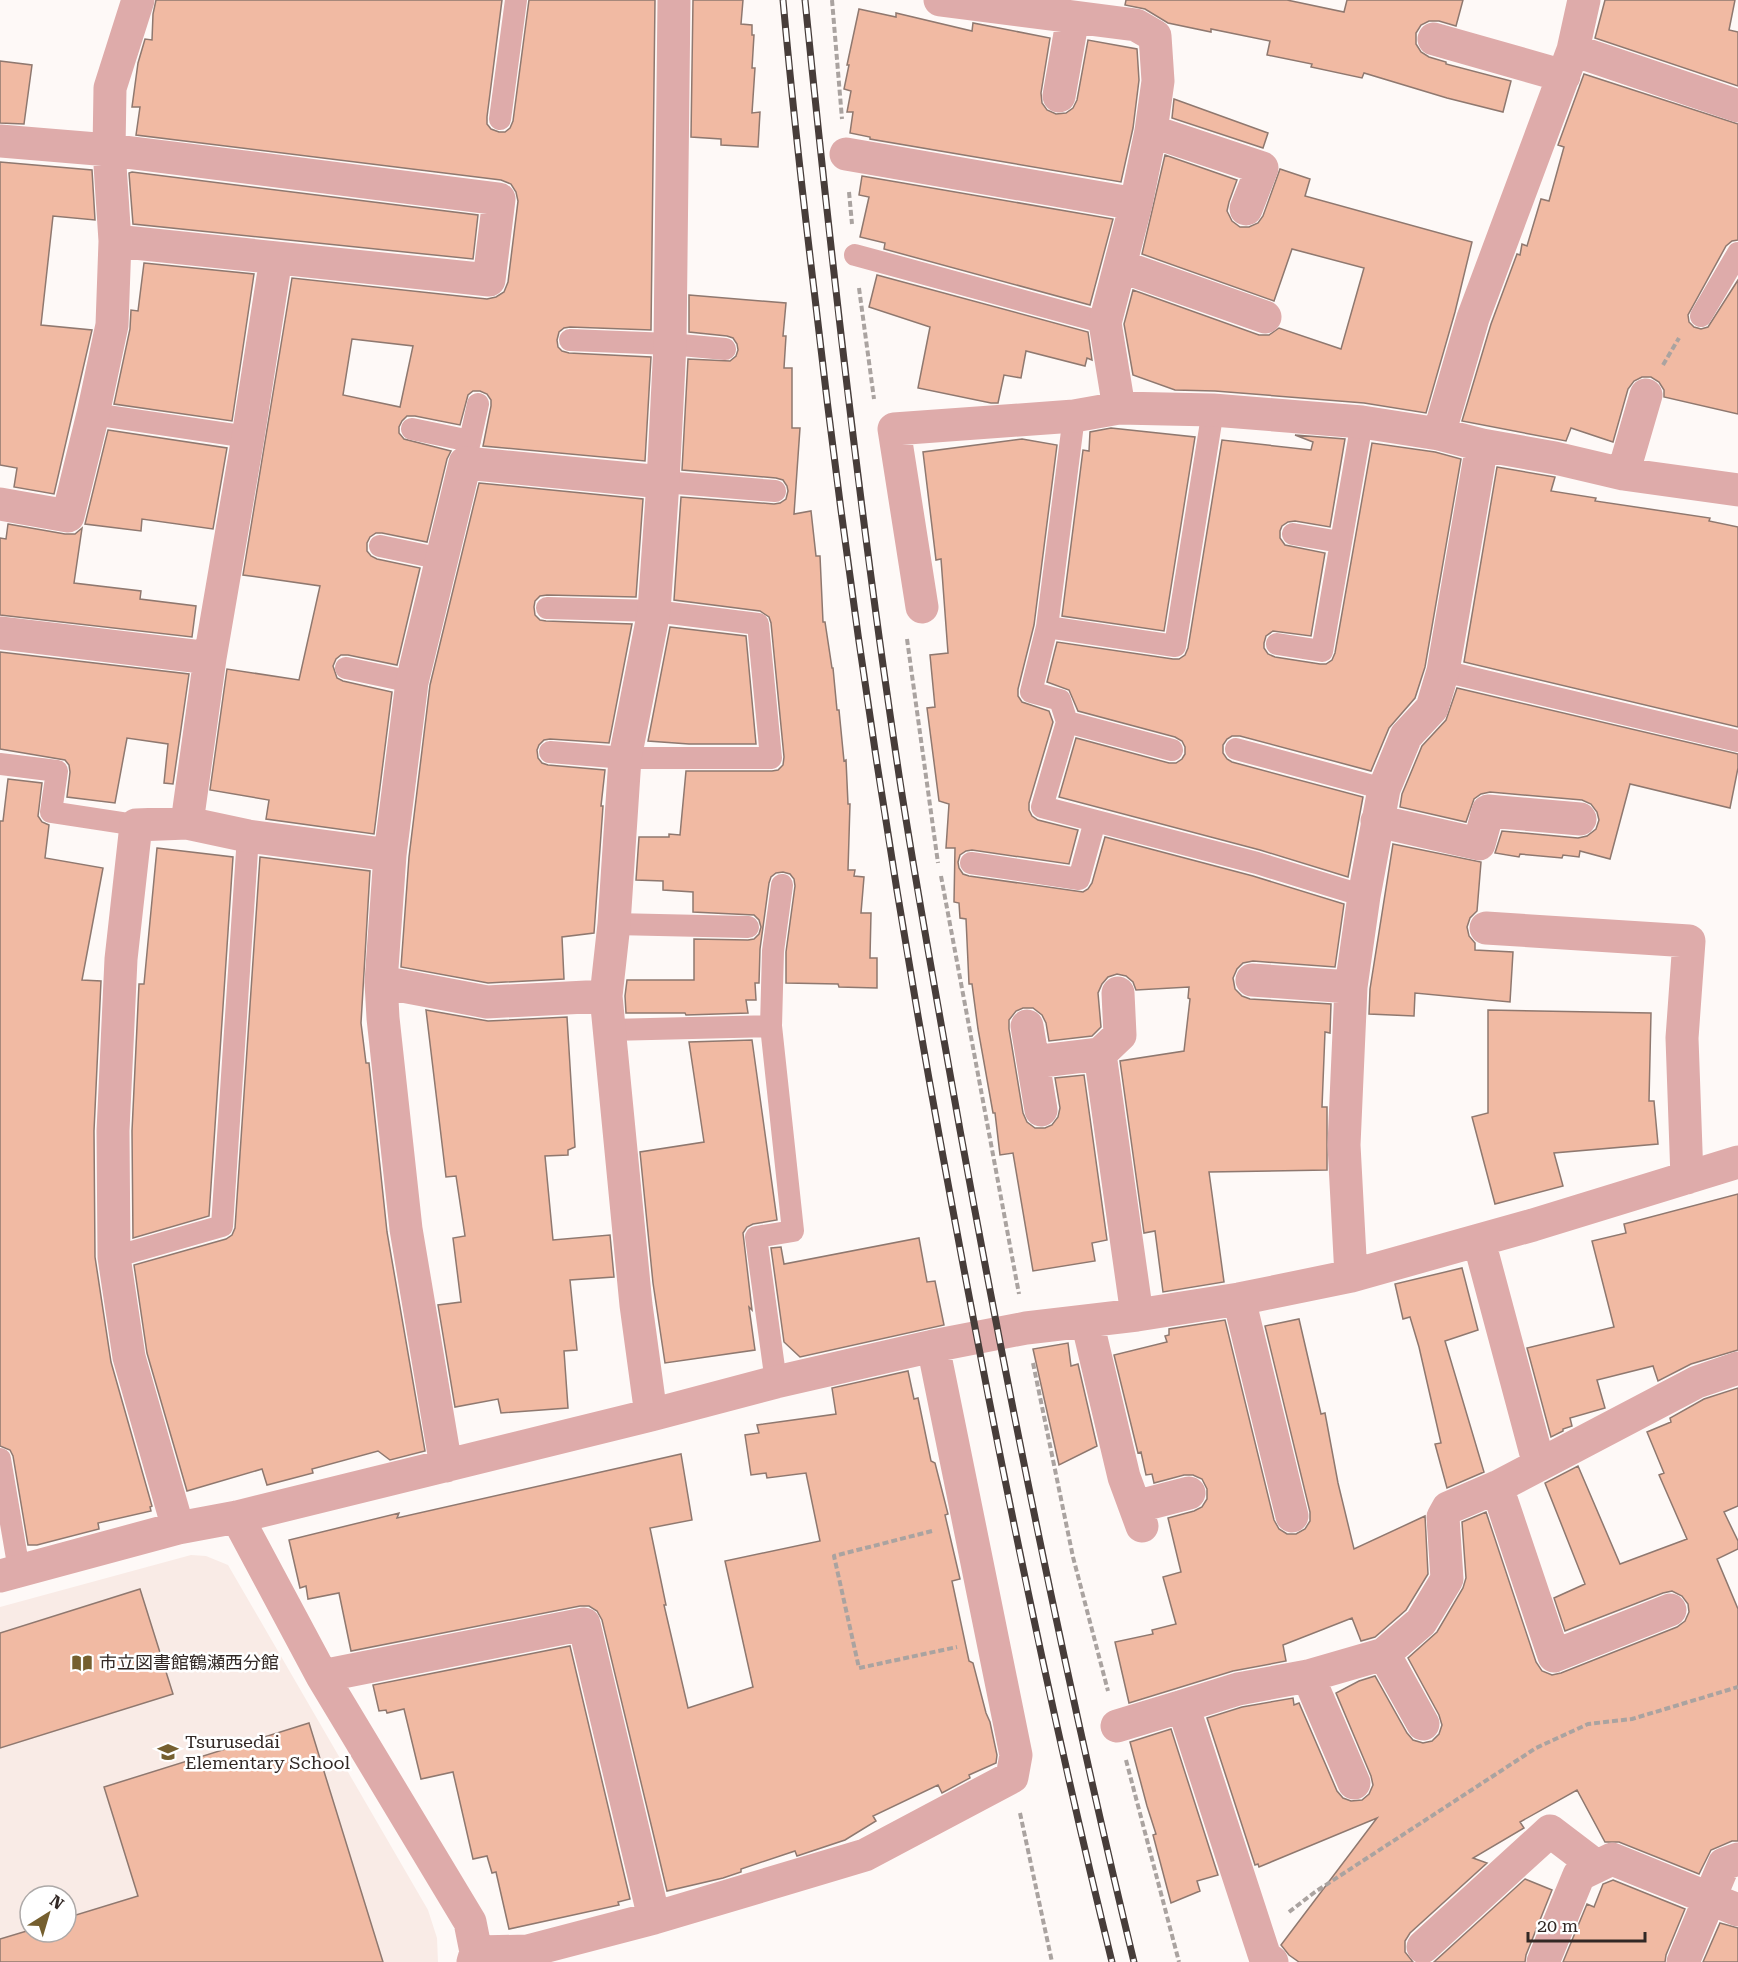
<svg xmlns="http://www.w3.org/2000/svg" width="1738" height="1962" viewBox="0 0 1738 1962" font-family="'Roboto Serif','Noto Sans JP',serif">
<style>
.built{fill:#f9ebe6;fill-rule:evenodd}
.building{fill:#f1baa3;stroke:#8f786f;stroke-width:1.5;fill-rule:evenodd}
.lines{fill:none;stroke-linecap:round;stroke-linejoin:round}
.path{stroke:#aaa3a0;stroke-width:4;stroke-dasharray:6 3;stroke-linecap:butt}
.lane{stroke:#deabaa;stroke-width:22}
.street{stroke:#deabaa;stroke-width:33}
.rail-casing{stroke:#473d3a;stroke-width:7}
.rail{stroke:#fff;stroke-width:4.5;stroke-dasharray:14;stroke-linecap:butt}
.labels{text-anchor:middle;stroke-width:5;stroke-linejoin:round;paint-order:stroke}
.poi-label{font-size:18px;fill:#322825;stroke:#fff;text-anchor:start}
</style>
<rect width="100%" height="100%" fill="#fef9f7"/>
<path class="built" d="M191 1555 206 1556 228 1565 428 1910 437 1938 438 1962H0V1607ZM30 1896H66V1932H30Z"/>
<path class="building" d="M156 0H502L487 117V124L491 129 499 132H505L510 128 513 121 529 0H655L651 330 570 327 564 328 559 332 557 340 558 347 562 351 569 353 651 357 645 461 483 446 491 406V400L487 394 480 391H473L468 395 460 425 415 416H407L402 421 399 427V433L404 439 451 451 447 459 427 542 382 533H376L370 537 367 543V551L371 556 377 559 420 568 397 665 348 655H341L336 659 333 666 337 678 343 681 392 692 374 834 266 819 269 800 210 790 227 669 299 680 320 586 243 575 292 278 487 299 496 297 504 292 508 282 518 201 516 192 511 184 501 180 136 135 140 107H132L138 63 145 39 152 40 153 14ZM352 339 413 346 400 407 343 395Z
M693 0H743L741 24 752 25V35H754L752 68H755L752 113 760 112 758 147 721 145V139L691 137Z
M1126 0H1287L1344 12 1347 0H1463L1456 26 1439 21H1429L1421 25 1416 33V44L1421 52 1429 57 1446 62V64L1511 81 1503 112 1447 98 1364 73 1362 78 1311 67 1312 64 1267 55 1270 41 1211 29V32L1168 23 1145 9 1125 5Z
M1605 0H1735L1729 30 1738 32V86L1595 38Z
M859 9 896 17V13L972 31 973 23 1050 38 1041 93 1042 103 1047 110 1056 114 1066 113 1073 108 1077 100 1088 40 1137 49 1139 80 1133 128 1121 182 870 139V137L850 133 853 112H847L851 91 844 89 849 65H847Z
M0 61 32 65 24 124 0 123Z
M1584 74 1738 124V240L1732 241 1726 246 1688 315 1689 322 1694 327 1701 329 1708 327 1738 280V414L1664 397V390L1659 382 1651 377H1642L1634 381 1628 389 1613 442 1571 428 1566 441 1462 421 1491 324 1517 254 1520 255 1522 244 1527 246 1541 199 1549 201 1564 147 1558 145Z
M1174 99 1268 133 1263 148 1172 118Z
M1165 155 1237 180 1229 202 1227 211 1232 221 1240 227H1249L1258 223 1263 216 1280 169 1310 179 1305 196 1472 242 1455 312 1426 413 1364 403 1215 391 1175 390 1133 375 1124 324 1133 290 1259 335H1269L1279 328 1341 349 1364 268 1292 249 1274 301 1142 254Z
M0 162 92 170 95 220 53 216 41 325 92 330 54 494 14 487 17 468 0 465Z
M132 172 478 215 473 259 133 224 129 173Z
M862 176 1113 219 1090 305 884 249 885 243 860 237 869 197 859 195Z
M144 263 254 274 232 421 114 404 130 329 131 310 138 311Z
M877 275 1088 332 1092 360 1087 358 1085 366 1026 351 1021 378 1004 375 998 403H991L918 388 930 327 869 307Z
M689 295 786 303 783 336H786L784 368H792V428H800L794 514 811 511 816 556H820L823 622H825L832 668H833L837 710H839L844 761 846 760 848 804H850L848 870H855L854 876 864 877 861 913H871L870 958H877V988L839 987 838 984 786 983V952L795 886 794 879 790 874 783 872 776 873 771 877 769 883 760 949 759 983H755L756 1000H746L748 1013 686 1015 685 1013H626L625 996 627 980H694V939L748 940 754 939 759 934 761 927 759 920 754 915 693 912V892L663 890V881L636 880 639 837H669V834L680 835 686 771H772L778 770 783 765 784 757 771 623 769 617 760 611 674 600 681 497 774 504 780 503 786 499 788 491 787 486 783 480 776 478 682 470 688 359 730 361 736 356 738 350 737 344 733 338 727 336 689 332Z
M1111 428 1195 437 1164 631 1062 616 1083 450 1089 451 1090 432Z
M108 430 227 448 213 529 142 519 141 531 85 524Z
M1295 435 1345 439 1330 527 1295 521 1288 522 1282 526 1280 531V538L1285 545 1325 553 1311 636 1273 631 1266 636 1264 643V648L1268 654 1275 657 1320 664H1326L1332 660 1335 653 1372 443 1435 452 1461 459 1425 667 1415 698 1389 728 1371 771 1240 736H1232L1227 739 1223 745V753L1227 759 1232 762 1363 797 1348 877 1260 850 1059 797 1076 738 1169 763H1176L1182 759 1185 754V747L1182 741 1175 737 1078 711 1069 690 1047 682 1057 642 1173 659H1179L1185 655 1188 648 1222 440 1311 450 1313 442Z
M1022 439 1057 445 1034 625 1018 689V696L1022 702 1049 711 1053 722 1029 803V810L1032 816 1038 820 1078 830 1069 864 972 850 966 851 960 855 958 862 959 868 963 874 969 876 1083 892 1088 889 1092 883 1105 837 1253 876 1344 904 1335 967 1253 961 1243 963 1237 969 1233 978 1235 989 1242 996 1250 999 1331 1004 1330 1033 1325 1032 1322 1107H1327V1170L1209 1172 1224 1282 1163 1292 1155 1231 1144 1233 1120 1061 1184 1051 1190 999 1188 998 1189 987 1136 990 1133 982 1126 976 1117 974 1108 977 1102 984 1098 993 1101 1027 1092 1036 1049 1041 1046 1023 1042 1015 1033 1008H1023L1016 1011 1009 1020V1029L1023 1113 1027 1122 1035 1128H1045L1052 1125 1058 1117 1060 1108 1055 1078 1084 1075 1107 1240 1092 1243 1095 1261 1033 1271 1013 1153 1000 1155 995 1113H993L978 1029 972 984H969L966 919 960 918 959 903 954 902 955 848H946L949 804 939 801 927 708 935 707 930 655 948 653 941 559 936 560 923 452Z
M1497 467 1555 477 1551 491 1596 498 1595 501 1710 518 1709 521 1738 527V727L1464 662Z
M479 483 643 499 636 597 547 595 540 596 535 601 534 607 535 615 540 620 546 621 632 624 609 743 550 739 544 740 539 745 537 750 538 758 542 763 548 765 605 770 601 806H603L594 933 562 937 564 979 488 983 401 967 409 857 430 685Z
M8 524 65 534H75L82 528 74 583 141 591 140 599 196 606 192 637 0 615V538L6 539Z
M670 627 746 636 756 744H689L648 741Z
M0 652 189 674 173 784 164 783 168 744 127 738 115 803 67 797 70 772 69 765 65 760 0 749Z
M1457 688 1738 754V768L1730 808 1630 784 1610 859 1580 851 1579 857 1563 855 1562 858 1520 854 1519 857 1495 853 1502 831 1578 838 1587 836 1596 829 1599 820 1597 812 1591 804 1582 800 1490 792 1481 794 1474 799 1466 822 1400 807 1402 794 1422 746 1446 720Z
M8 779 42 783 38 816 42 822 49 825 45 858 103 868 82 980 101 981 94 1131 95 1257 111 1362 152 1506 150 1507 151 1511 98 1523 99 1529 37 1545H28L13 1456 10 1450 0 1446V821H3Z
M1393 844 1481 862 1477 911 1470 918 1467 927 1469 936 1475 943V950L1513 952 1510 1002 1415 993 1414 1016 1369 1014 1370 989Z
M157 848 233 857 209 1216 133 1238 132 1131 139 984H144Z
M260 857 370 871 361 1023 366 1063H369L387 1232 425 1451 390 1460 378 1451 312 1469 313 1473 267 1485 262 1469 187 1491 147 1353 134 1265 226 1239 232 1235 235 1228Z
M426 1010 488 1021 567 1017 575 1147 568 1150V1155L545 1156 553 1240 610 1235 614 1277 570 1280 577 1350 564 1351 568 1408 501 1413 498 1399 455 1407 438 1305 461 1302 453 1238 465 1236 456 1176 446 1177Z
M1488 1010 1651 1013 1649 1101H1654L1658 1144 1554 1153 1563 1186 1495 1204 1472 1117 1488 1113Z
M752 1040 777 1220 753 1224 747 1227 743 1233 752 1310 749 1307 755 1350 665 1363 653 1283 640 1152 704 1142 689 1042Z
M1738 1194V1350L1691 1364 1658 1381 1653 1366 1597 1380 1605 1408 1570 1418 1572 1426 1563 1429V1431L1551 1437 1527 1348 1614 1327 1592 1241 1626 1233 1624 1224Z
M919 1238 927 1282 935 1281 944 1325 800 1357 784 1342 771 1248 781 1247 784 1264Z
M1462 1268 1478 1330 1445 1341 1484 1472 1447 1488 1435 1444 1441 1443 1419 1347 1410 1317 1403 1319 1395 1284Z
M1299 1319 1321 1414 1325 1413 1338 1483 1354 1549 1425 1516 1428 1574 1406 1610 1375 1637 1361 1641 1352 1618 1283 1645 1286 1661 1233 1671 1129 1703 1115 1642 1153 1634 1152 1630 1176 1624 1163 1577 1181 1572 1168 1518 1194 1511 1202 1507 1207 1499V1489L1202 1479 1193 1475H1184L1154 1483 1152 1474 1146 1475 1141 1452 1138 1453 1114 1355 1167 1342 1165 1336 1169 1335V1329L1225 1320 1274 1520 1279 1529 1287 1534H1296L1305 1529 1310 1521V1512L1265 1326Z
M1068 1343 1071 1366 1078 1364 1097 1446 1059 1465 1033 1349Z
M908 1371 914 1399 918 1398 931 1461 935 1463 948 1514 945 1515 960 1579 952 1581 969 1661 973 1663 986 1713 990 1722 997 1755 996 1763 969 1775 970 1778 942 1793 938 1785 873 1816 876 1821 845 1840 797 1856 795 1851 741 1869V1872L723 1878 667 1891 602 1620 597 1611 589 1606H580L351 1651 339 1593 308 1599 306 1586 300 1588 289 1540 399 1513 397 1518 681 1454 692 1520 650 1528 666 1605H664L688 1708 753 1687 725 1561 820 1541 806 1473 767 1478 766 1473 751 1475 745 1435 759 1433 757 1425 836 1414 832 1388Z
M1738 1388V1506L1724 1512 1738 1541V1549L1717 1559 1738 1609V1841H1732L1711 1850 1699 1874 1619 1842H1605L1577 1790 1520 1822 1524 1828 1473 1858 1487 1863 1410 1933 1405 1941V1952L1413 1962H1299L1289 1955 1281 1945 1377 1818 1259 1867 1258 1864 1255 1865 1207 1718 1242 1707 1293 1698 1294 1705 1299 1703 1337 1791 1343 1798 1351 1801 1362 1800 1369 1794 1373 1785 1371 1776 1336 1693 1359 1681 1375 1676 1407 1733 1413 1740 1423 1743 1432 1741 1439 1734 1442 1725 1439 1715 1408 1658 1437 1632 1463 1588 1466 1578 1462 1522 1486 1512 1536 1662 1542 1671 1552 1675 1561 1673 1677 1627 1685 1621 1689 1612 1688 1604 1682 1596 1672 1591 1663 1593 1565 1631 1554 1598 1585 1584 1545 1483 1578 1466 1620 1564 1687 1539 1659 1475 1664 1473 1647 1432 1671 1422 1670 1418 1704 1399Z
M140 1589 173 1694 0 1748V1633Z
M570 1646 630 1899 618 1902 619 1905 509 1929 496 1872 492 1873 487 1856 473 1859 453 1772 421 1779 404 1709 387 1713 386 1710 379 1711 373 1685Z
M309 1723 383 1962H0V1939L30 1930V1932H66V1918L138 1896 104 1787Z
M1171 1729 1218 1875 1197 1881 1200 1891 1171 1903 1153 1835 1156 1834 1147 1806 1130 1742Z
M1525 1879 1552 1890 1526 1955 1525 1962H1434Z
M1613 1880 1685 1909 1666 1955 1665 1962H1563L1587 1904 1594 1907 1603 1884Z
M1720 1923 1738 1928V1962H1703Z"/>
<g class="lines">
<path class="path" d="M832 0 842 119
M849 192 852 224
M859 288 874 399
M1663 365 1679 338
M907 639 938 863
M941 876 1019 1294
M1033 1363 1073 1557 1108 1691
M932 1531 834 1556 859 1668 957 1647
M1126 1760 1179 1962
M1020 1813 1052 1962
M1289 1912 1315 1892 1536 1748 1588 1724 1632 1719 1738 1687"/>
<path class="lane" d="M500 119 516 0
M855 255 1105 323
M1701 316 1738 253
M570 340 670 344 725 349
M93 414 248 437
M1074 416 1047 627 1031 692 1060 700 1067 722 1042 807 1257 863 1364 896
M412 429 470 441
M465 463 478 404
M663 482 775 491
M1293 534 1340 542
M380 546 442 559
M547 608 654 611 758 624 771 758H625L550 752
M1047 627 1175 646 1213 410
M1277 644 1322 651 1362 422
M346 668 412 682
M1443 671 1738 741
M1067 722 1172 750
M1236 749 1384 789
M0 764 57 771 51 812 136 825
M971 863 1079 879 1095 821
M614 924 748 927
M771 1026 773 951 782 885
M610 1030 771 1026 793 1231 756 1237 776 1382
M114 1257 222 1226 248 836
M0 1459 19 1570"/>
<path class="street" d="M940 0 1136 25 1155 36 1158 81 1151 131 1136 204 1105 323 1119 408
M1434 39 1564 76
M1573 50 1738 106
M1059 96 1073 17
M1151 131 1262 168 1246 209
M0 141 109 150 499 199 489 280 115 241
M846 154 1136 204
M1120 266 1265 317
M1439 434 1473 318 1573 50 1584 0
M1623 474 1646 395
M0 504 68 516 93 414 112 325 115 241 109 150 110 88 138 0
M922 607 894 429 1074 416 1119 408 1213 410 1362 422 1439 434 1482 445 1555 458 1623 474 1738 490
M0 633 210 658
M1377 821 1479 844 1488 811 1580 819
M187 823 210 658 248 437 276 258
M1486 928 1689 941 1682 1038 1687 1178
M1252 980 1351 987
M381 982 487 1002 606 996
M1027 1026 1033 1062
M1100 1054 1120 1035 1118 993
M1041 1110 1033 1062 1100 1054 1137 1315
M1479 1241 1539 1465
M1351 1276 1344 1145 1351 987 1364 896 1384 789 1406 736 1432 708 1443 671 1482 445
M1239 1299 1292 1516
M1087 1321 1124 1477 1142 1526
M651 1415 636 1305 606 996 614 924 625 758 654 611 663 482 670 344 674 0
M446 1466 406 1229 383 1018 381 982 390 855 412 682 465 463 663 482
M1497 1487 1554 1656 1670 1610
M1135 1507 1189 1493
M237 1517 322 1676 470 1922 476 1952 473 1962
M178 1528 129 1357 114 1257 113 1131 121 959 136 825 187 823 248 836 390 855
M0 1576 178 1528 237 1517 651 1415 776 1382 933 1346 1026 1328 1137 1315 1239 1299 1351 1276 1533 1225 1738 1162
M1384 1654 1423 1724
M322 1676 584 1624 654 1918
M1308 1676 1354 1783
M1117 1726 1183 1706
M1423 1947 1550 1831 1596 1866
M476 1952 528 1951 654 1918 865 1855 1012 1777 1016 1755 933 1346
M1272 1962 1265 1957 1183 1706 1238 1689 1308 1676 1384 1654 1421 1622 1447 1579 1443 1517 1448 1508 1497 1487 1697 1382 1738 1368
M1543 1962 1579 1875 1612 1859 1738 1910
M1683 1962 1724 1864 1738 1859"/>
<g class="rail-casing">
<path id="rail" d="M783 0C792 100 803 199 815 298 847 580 889 860 940 1140 990 1415 1045 1690 1112 1962
M805 0C831 259 860 517 899 775 917 893 939 1011 960 1130 1011 1409 1067 1686 1134 1962"/>
</g>
<use href="#rail" class="rail"/>
</g>
<defs>
<g id="library-bare" transform="scale(1.62)"><path d="M-6-4Q-3-5.5-.7-3.5V5Q-3 3-6 4ZM6-4Q3-5.5 .7-3.5V5Q3 3 6 4Z" fill="#755f2f" stroke="#fff" stroke-width="2.5" paint-order="stroke"/></g>
<g id="school-bare" transform="scale(1.62)"><path d="M0-5L7-2L0 1L-7-2ZM-4 1L0 2.5L4 1V4Q0 6-4 4Z" fill="#755f2f" stroke="#fff" stroke-width="2.5" paint-order="stroke"/></g>
</defs>
<g fill-rule="evenodd">
<use href="#library-bare" x="82" y="1663"/>
<use href="#school-bare" x="168" y="1752"/>
</g>
<g class="labels">
<g class="poi-label">
<text x="99" y="1669">市立図書館鶴瀬西分館</text>
<text x="185" y="1748">Tsurusedai<tspan x="185" dy="21">Elementary School</tspan></text>
</g>
</g>
<g transform="translate(48 1914) rotate(37)"><circle r="28" fill="#ffffff" stroke="#ada9a8" stroke-width="1.5"/>
<path d="M0-4.5L10 22L0 15L-10 22Z" fill="#755f2f"/>
<text y="-9" font-size="16" font-weight="bold" text-anchor="middle" fill="#322825">N</text>
</g>
<path d="M1528 1932v9h117v-9" fill="none" stroke="#322825" stroke-width="3"/>
<text x="1537" y="1932" font-size="18" fill="#322825" stroke="#ffffff" stroke-width="4.5" paint-order="stroke">20 m</text>
</svg>
